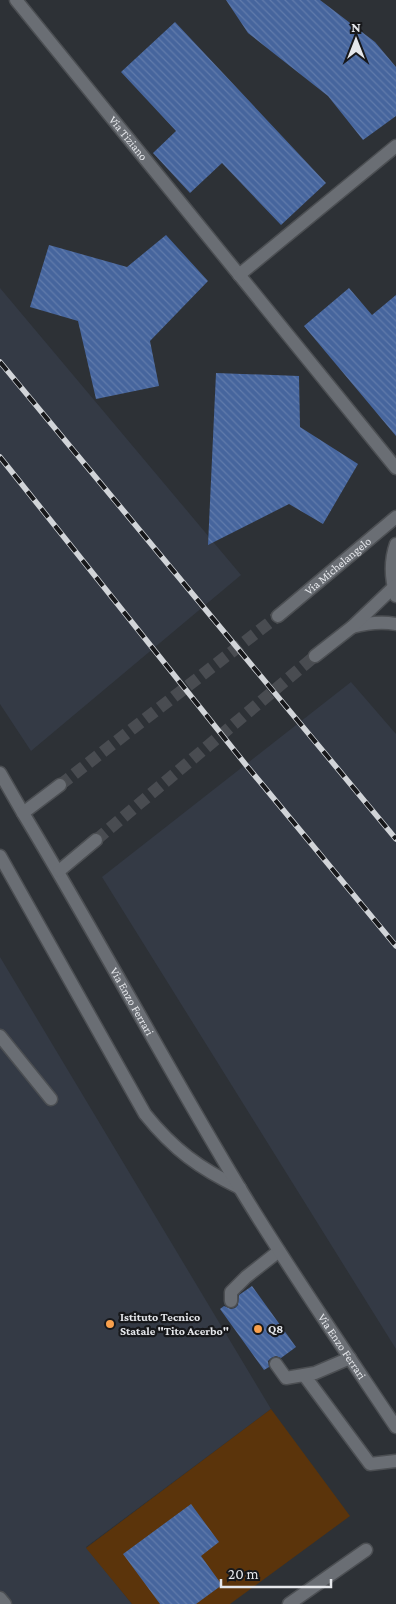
<svg xmlns="http://www.w3.org/2000/svg" width="396" height="1604" viewBox="0 0 396 1604" font-family="'Crimson Pro',serif">
<style>
.built{fill:#343a45}
.green{fill:#5b340b}
.building{fill:url(#building-back-hatch)}
.lines{fill:none;stroke-linecap:round;stroke-linejoin:round}
.secondary-tunnel{stroke:#494c51;stroke-width:12;stroke-dasharray:12 6;stroke-linecap:butt}
.service-casing{stroke:#4c4f53;stroke-width:15}
.minor-casing{stroke:#4c4f53;stroke-width:15}
.tertiary-casing{stroke:#4c4f53;stroke-width:15}
.secondary-casing{stroke:#4c4f53;stroke-width:15}
.service{stroke:#6a6e74;stroke-width:12}
.minor{stroke:#6a6e74;stroke-width:12}
.tertiary{stroke:#6a6e74;stroke-width:12}
.secondary{stroke:#6a6e74;stroke-width:12}
.rail-casing{stroke:#d1d4d8;stroke-width:5.5}
.rail{stroke:#17181b;stroke-width:4;stroke-dasharray:11;stroke-linecap:butt}
.poi-dot{fill:#f9a04c;stroke:#17181b;stroke-width:2}
.labels{text-anchor:middle;stroke-width:4.5;stroke-linejoin:round;paint-order:stroke}
.street-label{font-size:12px;fill:#e5e7eb;stroke:#17181b}
.poi-label{font-size:12px;font-weight:bold;fill:#e5e7eb;stroke:#17181b;text-anchor:start}
</style>
<defs>
<pattern id="building-back-hatch" width="6" height="6" patternUnits="userSpaceOnUse" patternTransform="scale(1.25)"><rect width="6" height="6" fill="#46659d"/><path d="M-1 5l2 2M0 0l6 6M5-1l2 2" fill="none" stroke="#617bab"/></pattern>
</defs>
<rect width="100%" height="100%" fill="#2d3136"/>
<path class="built" d="M0 288 241 575 31 751 0 704Z
M351 682 396 734V1349L102 877Z
M0 957 271 1409 86 1547 132 1604H0Z"/>
<path class="green" d="M271 1409 350 1516 230 1604H132L86 1548Z"/>
<path class="building" d="M226 0H320L375 42 396 67V116L363 140 328 96 248 33Z
M175 22 326 183 281 225 222 163 190 193 153 153 176 131 121 72Z
M166 235 208 281 150 341 159 386 96 399 78 321 30 307 49 245 127 267Z
M349 288 372 315 396 295V436L304 326Z
M216 373 299 376 300 427 358 464 323 524 289 504 208 545Z
M252 1286 296 1347 281 1358 276 1356 271 1358 268 1361 269 1367 264 1370 220 1309 224 1306 231 1309 235 1308 238 1305 239 1295Z
M191 1504 219 1542 201 1556 222 1585 196 1604H160L123 1554Z"/>
<g class="lines">
<path class="secondary-tunnel" d="M60 785 278 616
M96 840 315 656"/>
<g class="service-casing">
<path id="service" d="M0 1036 51 1099
M231 1301V1292L246 1277 279 1251
M276 1364 286 1378 315 1373 350 1358
M304 1375 370 1464 396 1461
M0 1598 5 1604"/>
</g>
<g class="minor-casing">
<g id="minor">
<path id="s1" d="M16 0 396 468"/>
<path d="M239 275 396 146"/>
<path d="M289 1604 366 1550"/>
</g>
</g>
<g class="tertiary-casing">
<path id="tertiary" d="M396 544C390 561 391 579 396 596
M352 627C367 623 380 621 396 624
M0 773 23 813
M0 856 145 1114C174 1150 199 1168 240 1188"/>
</g>
<g class="secondary-casing">
<g id="secondary">
<path id="s2" d="M278 616 396 517"/>
<path d="M315 656 352 627 396 585"/>
<path id="s3" d="M60 785 23 813C98 937 166 1066 241 1190 290 1271 344 1349 396 1427"/>
<path d="M59 871 96 840"/>
</g>
</g>
<use href="#service" class="service"/>
<use href="#minor" class="minor"/>
<use href="#tertiary" class="tertiary"/>
<use href="#secondary" class="secondary"/>
<g class="rail-casing">
<path id="rail" d="M0 362 396 839
M0 457 246 765 396 946"/>
</g>
<use href="#rail" class="rail"/>
</g>
<g class="poi-dot">
<circle cx="110" cy="1324" r="5"/>
<circle cx="258" cy="1329" r="5"/>
</g>
<g class="labels">
<g class="street-label">
<text dy="4" stroke="none"><textPath href="#s1" startOffset="178">Via Tiziano</textPath></text>
<text dy="4" stroke="none"><textPath href="#s2" startOffset="78">Via Michelangelo</textPath></text>
<text dy="4" stroke="none"><textPath href="#s3" startOffset="264">Via Enzo Ferrari</textPath></text>
<text dy="4" stroke="none"><textPath href="#s3" startOffset="668">Via Enzo Ferrari</textPath></text>
</g>
<g class="poi-label">
<text x="120" y="1321">Istituto Tecnico<tspan x="120" dy="14">Statale "Tito Acerbo"</tspan></text>
<text x="268" y="1333">Q8</text>
</g>
</g>
<g transform="translate(356 40)" stroke="#17181b" stroke-width="4" paint-order="stroke">
<path d="M0-4L9 19L0 12L-9 19Z" fill="#e5e7eb"/>
<text y="-8" font-size="14" font-weight="bold" text-anchor="middle" fill="#e5e7eb">N</text>
</g>
<path d="M221 1579v8h110v-8" fill="none" stroke="#e5e7eb" stroke-width="2.5"/>
<text x="228" y="1579" font-size="15" fill="#e5e7eb" stroke="#17181b" stroke-width="4" paint-order="stroke">20 m</text>
</svg>
